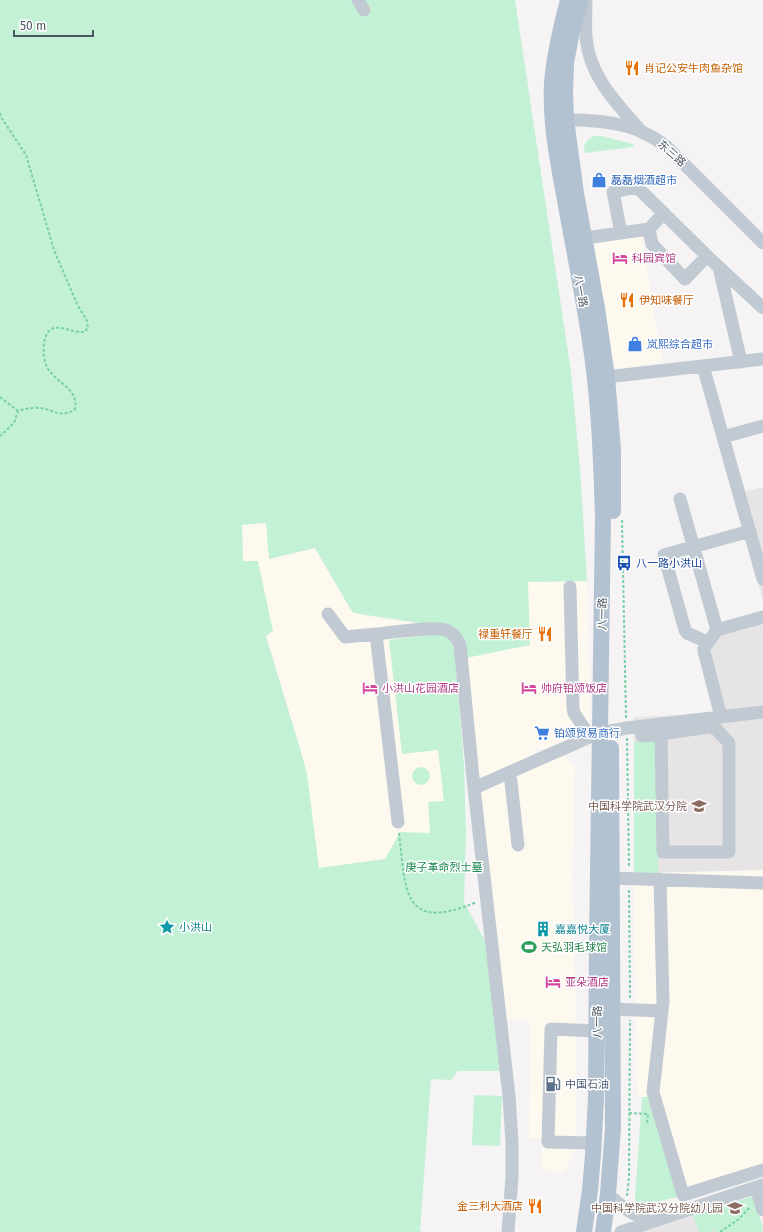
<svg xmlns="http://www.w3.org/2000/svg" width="763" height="1232" viewBox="0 0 763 1232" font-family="'Fira Sans','Noto Sans SC',sans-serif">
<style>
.commercial{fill:#fdf9ef}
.education{fill:#e6e4e5}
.green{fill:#c3f1d5}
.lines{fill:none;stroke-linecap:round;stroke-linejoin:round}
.path{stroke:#7ad0a6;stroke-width:2;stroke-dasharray:3 2;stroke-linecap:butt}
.minor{stroke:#c1cad2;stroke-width:13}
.major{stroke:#b3c2d1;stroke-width:16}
.labels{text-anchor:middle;stroke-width:3;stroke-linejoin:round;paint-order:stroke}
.food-label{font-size:11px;fill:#c56008;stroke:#fff;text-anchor:start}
.street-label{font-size:11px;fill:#4a5661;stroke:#fff}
.shop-label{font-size:11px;fill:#366cbe;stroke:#fff;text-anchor:start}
.hotel-label{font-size:11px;fill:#b23c85;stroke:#fff;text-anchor:start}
.transit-label{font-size:11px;fill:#164399;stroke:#fff;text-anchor:start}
.education-label{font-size:11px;fill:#785e54;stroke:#fff;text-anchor:end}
.park-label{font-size:11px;fill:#17864f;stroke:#fff}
.culture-label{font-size:11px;fill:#0d838f;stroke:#fff;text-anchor:start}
.leisure-label{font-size:11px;fill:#27864d;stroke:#fff;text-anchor:start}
.service-label{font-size:11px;fill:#4e5e75;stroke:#fff;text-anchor:start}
</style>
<rect width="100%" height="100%" fill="#f5f3f3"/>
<path class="commercial" d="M641 233 662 362 614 369 594 240Z
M266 523 270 559 315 548 351 610 365 616 452 628 461 722 466 834 385 859 319 869 306 774 301 752 266 635 257 561 243 562 242 525Z
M587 581 590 718 581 734 550 749H535V755L486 778 478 776 466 658 529 645 528 582Z
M564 755 575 767 572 877 576 1020V1126L575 1150 565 1172 541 1170 542 1138H529L530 1021 506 1020 480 793Z
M763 870V1175L679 1202 648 1097H637L634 884 658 873Z"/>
<path class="education" d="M763 487V601L734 494Z
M763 614V870L634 873V717L706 714 713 712 698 649 710 629Z
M753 1196 763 1228V1232H639Z"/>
<path class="green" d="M0 0H515L571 372 580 468 587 581 528 582 530 645 466 658 452 628 354 613 351 610 315 548 269 559 266 523 242 525 243 561H258L273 631 266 636 301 752 307 774 319 868 385 859 400 832 430 833 428 802 444 801 438 750 402 754 389 640 435 634 451 637 455 654 464 766 466 834 464 902 485 941 502 1071H458L451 1080 431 1079 420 1231 426 1232H0Z
M595 136H601L633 144 634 146 633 147 585 153C582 146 587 138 595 136Z
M634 742H658V873H634Z
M412 776a9 9 0 1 1 18 0a9 9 0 1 1-18 0Z
M474 1095 502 1096 500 1146 472 1145Z
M642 1097H648L677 1197 640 1206 636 1203 635 1197Z
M753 1196 763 1228V1232H714V1230L709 1232H699L693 1215Z"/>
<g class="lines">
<path class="path" d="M0 113 1 117 26 155 54 250 77 304 87 321 88 328 84 332C74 333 62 326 54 328 41 331 42 358 47 367 55 383 79 388 75 409 62 419 54 410 41 408 33 407 25 409 18 411L14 423 0 436
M0 397 18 411
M622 520 626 718
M627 738 629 868
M399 833C406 892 402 933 477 902
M629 890 630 998
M629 1113 648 1114 647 1125
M627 1196 629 1177 630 1020
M720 1232 739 1219 750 1207"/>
<path class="minor" d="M358 0 364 10
M586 0C586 12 585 25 586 37 589 76 616 103 641 131
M556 120C581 119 621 121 642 132 651 136 659 141 666 146L763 243
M649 229 652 244 685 279 707 256
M621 233 613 192 637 187 707 256 763 308
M585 238 649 229 664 213
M719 267 741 362
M703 366 763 579
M607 377 763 359
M723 437 763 426
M680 499 717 630
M570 587 573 708 574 713 590 737
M328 614 345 637 376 634
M707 642 687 633 685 630 664 555 750 531
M721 717 704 651V648L717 630 763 617
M642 727V736L661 734
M708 727 716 729 729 743V852H663L661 734Z
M510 773 518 845
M398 822 376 634C390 633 438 625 448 631 454 634 458 640 460 645L474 788
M611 878 763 883
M660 879 663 1002 653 1092 683 1195 763 1170
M612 1009 662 1011
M594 1143 548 1142 551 1029 597 1031
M756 1188 763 1210
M608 1194C620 1206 634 1215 649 1222
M508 1232 512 1177V1142L509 1096 474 788 585 739 600 733 627 728 763 712
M621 1232 763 1185"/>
<path class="major" d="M568 0C561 27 554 55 552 83 550 123 558 162 565 200 573 245 582 290 589 335 599 394 601 455 603 516L597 942 596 1098 593 1155 590 1190 584 1232
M581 0 572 31 566 63 565 93 566 119 576 193 597 308 607 377 613 450V511
M603 1232 608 1194 613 1128 611 748"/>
</g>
<defs>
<g id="restaurant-bare" transform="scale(1.2)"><path d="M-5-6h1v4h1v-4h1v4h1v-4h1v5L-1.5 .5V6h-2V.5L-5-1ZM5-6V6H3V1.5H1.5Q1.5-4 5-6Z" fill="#e8710a" stroke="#fff" stroke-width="2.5" paint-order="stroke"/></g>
<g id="shop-bare" transform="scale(1.2)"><path d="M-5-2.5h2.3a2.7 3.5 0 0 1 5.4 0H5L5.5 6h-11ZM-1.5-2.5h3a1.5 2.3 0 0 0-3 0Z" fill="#3f7fe0" stroke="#fff" stroke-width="2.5" paint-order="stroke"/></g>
<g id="hotel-bare" transform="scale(1.2)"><path d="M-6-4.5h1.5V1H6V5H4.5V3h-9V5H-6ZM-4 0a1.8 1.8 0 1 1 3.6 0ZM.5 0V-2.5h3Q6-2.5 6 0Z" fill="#d1479c" stroke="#fff" stroke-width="2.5" paint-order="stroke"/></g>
<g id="bus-bare" transform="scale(1.2)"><path d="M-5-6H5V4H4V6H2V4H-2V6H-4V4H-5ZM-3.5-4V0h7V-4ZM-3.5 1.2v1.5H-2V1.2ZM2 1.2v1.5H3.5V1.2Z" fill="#1a4fb4" stroke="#fff" stroke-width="2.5" paint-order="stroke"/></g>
<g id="supermarket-bare" transform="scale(1.2)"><path d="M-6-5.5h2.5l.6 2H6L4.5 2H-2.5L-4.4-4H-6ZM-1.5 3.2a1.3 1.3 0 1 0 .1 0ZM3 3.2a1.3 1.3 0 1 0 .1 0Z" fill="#3f7fe0" stroke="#fff" stroke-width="2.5" paint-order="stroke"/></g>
<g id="university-bare" transform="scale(1.2)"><path d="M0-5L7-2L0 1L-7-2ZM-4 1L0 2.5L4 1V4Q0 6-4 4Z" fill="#8d6e63" stroke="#fff" stroke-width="2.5" paint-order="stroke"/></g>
<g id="sight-bare" transform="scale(1.2)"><path d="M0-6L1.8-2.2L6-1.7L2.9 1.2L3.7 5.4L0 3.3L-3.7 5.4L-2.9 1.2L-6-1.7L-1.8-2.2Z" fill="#0f9aa8" stroke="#fff" stroke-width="2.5" paint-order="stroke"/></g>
<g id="building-bare" transform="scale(1.2)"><path d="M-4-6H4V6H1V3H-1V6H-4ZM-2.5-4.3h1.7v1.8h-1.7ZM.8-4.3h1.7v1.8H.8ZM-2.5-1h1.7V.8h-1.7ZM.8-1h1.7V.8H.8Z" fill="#0f9aa8" stroke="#fff" stroke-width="2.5" paint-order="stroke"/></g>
<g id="stadium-bare" transform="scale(1.2)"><path d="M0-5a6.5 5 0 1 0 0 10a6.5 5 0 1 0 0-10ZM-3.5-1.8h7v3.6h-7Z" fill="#2e9e5b" stroke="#fff" stroke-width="2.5" paint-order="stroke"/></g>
<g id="fuel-bare" transform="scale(1.2)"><path d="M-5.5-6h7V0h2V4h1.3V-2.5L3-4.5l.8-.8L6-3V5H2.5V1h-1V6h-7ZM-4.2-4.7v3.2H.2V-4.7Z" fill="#5c6f8a" stroke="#fff" stroke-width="2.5" paint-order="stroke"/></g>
<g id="school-bare" transform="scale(1.2)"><path d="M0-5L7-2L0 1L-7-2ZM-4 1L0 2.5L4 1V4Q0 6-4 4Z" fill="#8d6e63" stroke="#fff" stroke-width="2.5" paint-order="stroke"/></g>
</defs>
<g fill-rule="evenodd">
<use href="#restaurant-bare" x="632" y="68"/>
<use href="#shop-bare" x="599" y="180"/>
<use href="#hotel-bare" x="620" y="258"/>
<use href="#restaurant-bare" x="627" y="300"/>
<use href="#shop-bare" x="635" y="344"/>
<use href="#bus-bare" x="624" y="563"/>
<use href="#restaurant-bare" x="545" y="634"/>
<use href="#hotel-bare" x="370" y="688"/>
<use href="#hotel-bare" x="529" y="688"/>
<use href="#supermarket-bare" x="542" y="733"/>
<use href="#university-bare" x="699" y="806"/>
<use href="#sight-bare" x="167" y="927"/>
<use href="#building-bare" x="543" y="929"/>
<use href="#stadium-bare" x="529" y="947"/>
<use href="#hotel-bare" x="553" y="982"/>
<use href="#fuel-bare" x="553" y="1084"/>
<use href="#restaurant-bare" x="535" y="1206"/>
<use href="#school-bare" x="735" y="1208"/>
</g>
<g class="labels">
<g class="food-label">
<text x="644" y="72">肖记公安牛肉鱼杂馆</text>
<text x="639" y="304">伊知味餐厅</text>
<text x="533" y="638" text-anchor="end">禄重轩餐厅</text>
<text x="523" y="1210" text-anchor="end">金三利大酒店</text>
</g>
<g class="street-label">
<text transform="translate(672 153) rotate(42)" y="4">东三路</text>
<text transform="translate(581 291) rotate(80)" y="4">八一路</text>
<text transform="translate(602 614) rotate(-89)" y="4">八一路</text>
<text transform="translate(597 1022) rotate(-90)" y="4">八一路</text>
</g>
<g class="shop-label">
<text x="611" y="184">磊磊烟酒超市</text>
<text x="647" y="348">岚熙综合超市</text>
<text x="554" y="737">铂颂贸易商行</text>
</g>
<g class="hotel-label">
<text x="632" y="262">科园宾馆</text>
<text x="382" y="692">小洪山花园酒店</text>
<text x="541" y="692">帅府铂颂饭店</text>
<text x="565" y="986">亚朵酒店</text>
</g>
<g class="transit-label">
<text x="636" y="567">八一路小洪山</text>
</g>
<g class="education-label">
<text x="687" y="810">中国科学院武汉分院</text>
<text x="723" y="1212">中国科学院武汉分院幼儿园</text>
</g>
<g class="park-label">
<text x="444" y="871">庚子革命烈士墓</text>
</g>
<g class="culture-label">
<text x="179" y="931">小洪山</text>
<text x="555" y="933">嘉嘉悦大厦</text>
</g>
<g class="leisure-label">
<text x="541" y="951">天弘羽毛球馆</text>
</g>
<g class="service-label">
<text x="565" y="1088">中国石油</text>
</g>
</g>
<path d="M14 30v6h79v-6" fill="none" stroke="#4a5661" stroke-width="2"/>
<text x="20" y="30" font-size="12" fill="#4a5661" stroke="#ffffff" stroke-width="3" paint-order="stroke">50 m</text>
</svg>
